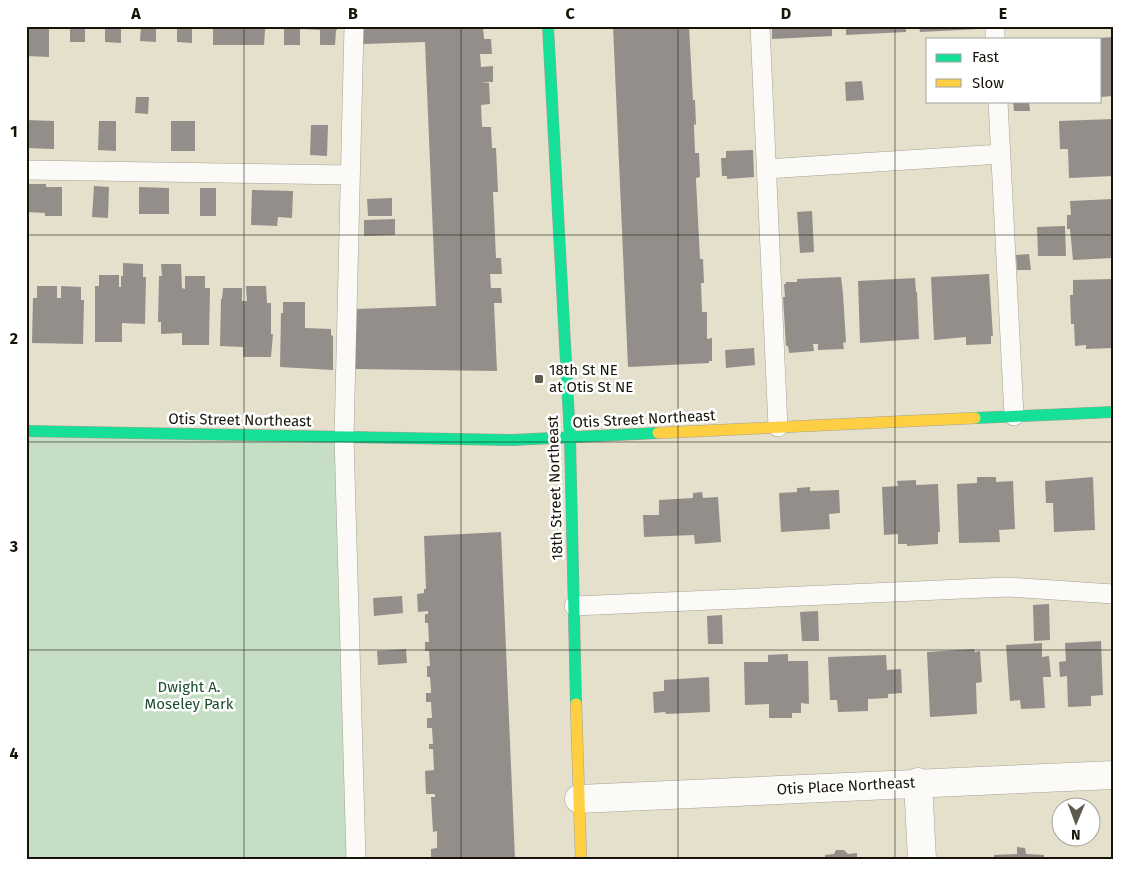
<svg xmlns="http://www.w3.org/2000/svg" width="1139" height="885" viewBox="0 0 1139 885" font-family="'Fira Sans',sans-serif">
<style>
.green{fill:#c6dec3}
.building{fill:#938e8a}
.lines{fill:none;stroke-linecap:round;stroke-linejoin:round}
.lane-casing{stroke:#a5a293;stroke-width:20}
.street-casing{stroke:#a5a293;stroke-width:29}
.fast-casing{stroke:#a5a293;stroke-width:12}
.slow-casing{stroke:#a5a293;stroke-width:12}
.lane{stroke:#fbfaf7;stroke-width:19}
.street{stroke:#fbfaf7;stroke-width:28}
.fast{stroke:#16e098;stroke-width:11}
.slow{stroke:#ffcf43;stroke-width:11}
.grid{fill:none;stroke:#171407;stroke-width:1;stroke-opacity:0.55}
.poi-dot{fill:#5f5b4c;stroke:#fff;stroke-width:2}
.labels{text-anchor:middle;stroke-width:5;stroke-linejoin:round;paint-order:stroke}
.poi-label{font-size:15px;fill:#171407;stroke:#fff;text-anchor:start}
.street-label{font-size:15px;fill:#171407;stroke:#fff}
.park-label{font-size:15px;fill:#194e2f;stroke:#fff}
.neatline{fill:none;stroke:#171407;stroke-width:2}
.grid-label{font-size:16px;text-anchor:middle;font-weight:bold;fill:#171407}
</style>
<rect width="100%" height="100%" fill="#e4e0cc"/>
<path class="green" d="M26 431 344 437 356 859H26Z"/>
<path class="building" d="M26 26H49V57L26 56Z
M70 26H85V42H70Z
M105 26H121V43L105 42Z
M141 26H156V42L140 41Z
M177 26H194V29L192 28V43L177 42Z
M211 26H269V28H266L265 30 264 45H213V29H211Z
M337 26V30H336L335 45H320V30L300 29V45H284V29L277 27Z
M362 26H483L484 39H491L492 54H480L481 67 493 66V82H481L489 83 490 104 481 105 482 127H491L492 148H496L498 192H493L496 258H501L502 274H490L491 288H501L502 303H494L497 371 355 369 356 309 436 306 425 42 362 44Z
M613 26H689L693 100H695L696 125 694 124V127L695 153H699L700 177 696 178V180L700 259H703L704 283H701L702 312H707V339L712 338V361H709V363L628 367Z
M772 26H832V36L772 39Z
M846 26H906V32L846 35Z
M919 26H979V29L920 32Z
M1113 37V96L1100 97V38Z
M862 81 864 100 846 101 845 82Z
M136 97H149L148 114 135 113Z
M1013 101H1029L1030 111H1014Z
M1113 119V176L1069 178 1068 149H1060L1059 121Z
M26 120 54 121V149L26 148Z
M99 121H116V151L98 150Z
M171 121H195V151H171Z
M311 125H328L327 156 310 155Z
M753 150 754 177 727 179V176H722L721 158H726V151Z
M26 184H46V187H62V216H45V213L26 212Z
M94 186 109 187 108 218 92 217Z
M139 187 169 188V214H139Z
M200 188H216V216H200Z
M252 190 293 191 292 218 278 217 277 226 251 225Z
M392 198V216H368L367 199Z
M1113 199V258L1073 260 1070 229H1067V215H1071L1070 201Z
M812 211 814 252 800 253 797 212Z
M395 219V235L364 236V220Z
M1065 226 1066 256H1038L1037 227Z
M1029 254 1031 270H1017L1016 255Z
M123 263 143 264V277H146L145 324 122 323V342H95V286H99V275H119V287H121V276H123Z
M161 264H181L182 288 185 289V276H205V288H210L209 345H182V333L161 334V322H158L159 276H162Z
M989 274 993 336H991V344L966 345V337L934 340 931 277Z
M841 277 843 294 846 342 843 343 844 349 818 350V344H813L814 351 789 353 788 346H786L783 297H785L784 284H786V282H797V279Z
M915 278 916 292H917L919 339 860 343 858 281Z
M1113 279V348L1086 349V345L1075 346 1074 324H1071L1070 295H1073V280Z
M37 286H57V298H61V286L81 287V300H84L83 344 32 343 33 298H37Z
M246 286H266L267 303H271V334H273L271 357H243V347L220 346 221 299H222L223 288H242V301H247Z
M283 302H305V328L331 329V335L333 336V370L280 367 281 313H283Z
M754 348 755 365 726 368 725 350Z
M977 477H996V482L1013 481 1015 529 999 530 1000 542 959 543 957 484 977 483Z
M1093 477 1095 530 1054 532 1053 503H1046L1045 481Z
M916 480V485L938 484 940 532H938V544L907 546V544H898V534L884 535 882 487 898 486 897 481Z
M810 487V491L839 490 840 513 829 514 830 529 781 532 779 493 797 492V488Z
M702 492 703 498 718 497 721 542 695 544 694 535 644 537 643 515H659V500L693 498V493Z
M501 532 515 859H431V849L437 848V831L433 832 431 797H435V794H456H426L425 771 434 770V769L433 749H429V744H433L432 728H427V718H432L431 702H426V693H431V690L430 677H427V666H430L429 651H425V642H429L428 623H425V614H428V611L418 612 417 594 424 593V589H426L424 536Z
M402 596 403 613 374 616 373 598Z
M1049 604 1050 640 1034 641 1033 605Z
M818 611 819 641H802L800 612Z
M722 615 723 644H708L707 616Z
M1101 641 1103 695 1091 696V706L1068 707 1067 676 1060 677 1059 662 1066 661 1065 643Z
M1042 643V657L1049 656 1051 677H1043L1045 708 1021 709 1020 700 1010 701 1006 645Z
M406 649 407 663 378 665 377 651Z
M974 649 975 652 980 651 982 682 976 683 977 714 930 717 927 652Z
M788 654V661H808L809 704 801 703V713H792V718H769V704L745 705 744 662H768V655Z
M886 655 887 670 901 669 902 693 888 694V698L868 699V711L838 712 837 700H830L828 657Z
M709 677 710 712 666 714 665 712 654 713 653 692 664 691V680Z
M1017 847 1025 848 1026 854 1044 855V859H981V857H994V855L1017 854Z
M836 850H844L848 854 857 853V859H825V855L834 854Z"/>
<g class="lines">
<g class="lane-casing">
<path id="lane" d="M354 26 344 437 356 859
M760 26 778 427
M995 26V39
M998 101 1014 416
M766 169 1001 154
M26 170 350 175
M574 606 1008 587 1113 594"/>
</g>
<g class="street-casing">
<path id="street" d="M918 782 922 859
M579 799 1113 775"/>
</g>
<g class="fast-casing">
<path id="fast" d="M548 26 570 438 576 704
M975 418 1113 412
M26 431 512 440 658 433"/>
</g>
<g class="slow-casing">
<path id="slow" d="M658 433 975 418
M576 704 581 859"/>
</g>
<use href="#lane" class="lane"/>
<use href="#street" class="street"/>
<use href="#fast" class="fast"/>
<use href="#slow" class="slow"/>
</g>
<path class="grid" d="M244 26V859M461 26V859M678 26V859M895 26V859M26 235H1113M26 442H1113M26 650H1113"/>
<rect class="poi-dot" x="534" y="374" width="10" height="10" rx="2.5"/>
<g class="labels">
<g class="poi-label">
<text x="549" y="375">18th St NE<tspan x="549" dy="17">at Otis St NE</tspan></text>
</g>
<g class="street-label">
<text transform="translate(644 419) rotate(-3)" y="5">Otis Street Northeast</text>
<text transform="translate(240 420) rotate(1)" y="5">Otis Street Northeast</text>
<text transform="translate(555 488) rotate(-92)" y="5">18th Street Northeast</text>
<text transform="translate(846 786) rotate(-3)" y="5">Otis Place Northeast</text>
</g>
<g class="park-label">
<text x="189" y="692">Dwight A.<tspan x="189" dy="17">Moseley Park</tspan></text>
</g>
</g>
<rect width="1139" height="885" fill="none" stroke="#ffffff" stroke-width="55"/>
<rect x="926" y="38" width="175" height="65" fill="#ffffff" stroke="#a2a19c"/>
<rect x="936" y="54" width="25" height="8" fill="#16e098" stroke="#a2a19c"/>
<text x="972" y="62" font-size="15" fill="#171407">Fast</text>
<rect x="936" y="79" width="25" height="8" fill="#ffcf43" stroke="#a2a19c"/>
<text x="972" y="88" font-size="15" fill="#171407">Slow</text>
<g transform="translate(1076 822) rotate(181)"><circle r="24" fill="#ffffff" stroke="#a2a19c"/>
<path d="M0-4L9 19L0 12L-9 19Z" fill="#5f5b4c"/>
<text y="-8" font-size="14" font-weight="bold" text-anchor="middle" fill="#171407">N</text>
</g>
<rect x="28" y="28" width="1084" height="830" class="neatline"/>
<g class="grid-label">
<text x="136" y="19">A</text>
<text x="353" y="19">B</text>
<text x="570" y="19">C</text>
<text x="786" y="19">D</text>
<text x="1003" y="19">E</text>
<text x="14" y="137">1</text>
<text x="14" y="344">2</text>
<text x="14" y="552">3</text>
<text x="14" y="759">4</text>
</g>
</svg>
